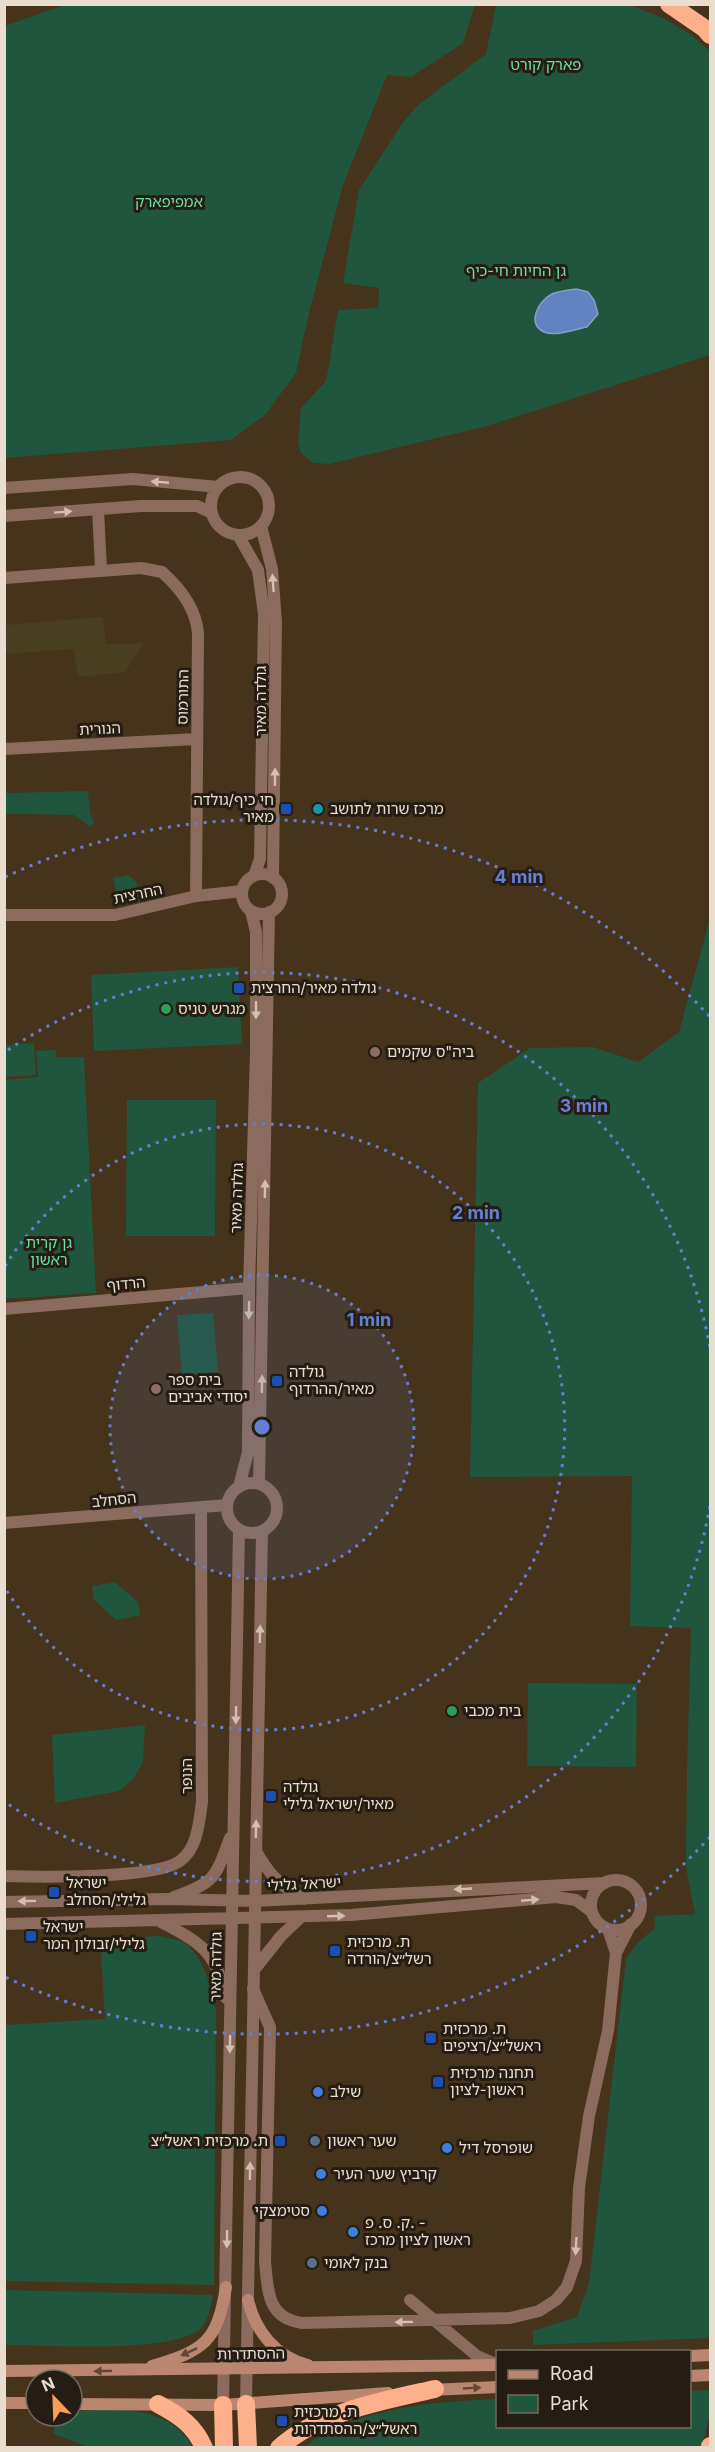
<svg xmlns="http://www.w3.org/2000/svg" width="715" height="2452" viewBox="0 0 715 2452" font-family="Inter,'Noto Sans Hebrew',sans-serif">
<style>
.green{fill:#1f563d}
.sand{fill:#473f1f}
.water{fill:#6282c2;stroke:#8a9dc6;stroke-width:1.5}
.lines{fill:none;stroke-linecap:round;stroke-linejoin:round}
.minor{stroke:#8b6b5d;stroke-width:12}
.tertiary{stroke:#8b6b5d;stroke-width:12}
.secondary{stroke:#ba8670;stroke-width:12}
.motorway{stroke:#feaf8c;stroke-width:18}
.oneway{fill:#d1c0b2}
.oneway2{fill:#614738}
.ring{fill:none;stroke:#6480d4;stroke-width:3;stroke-dasharray:3 6}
.transit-dot{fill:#1a4fb4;stroke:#251d13;stroke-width:2}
.culture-dot{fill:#0f9aa8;stroke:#251d13;stroke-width:2}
.leisure-dot{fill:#2e9e5b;stroke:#251d13;stroke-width:2}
.education-dot{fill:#8d6e63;stroke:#251d13;stroke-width:2}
.shop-dot{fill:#3f7fe0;stroke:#251d13;stroke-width:2}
.service-dot{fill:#5c6f8a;stroke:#251d13;stroke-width:2}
.labels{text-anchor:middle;stroke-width:6;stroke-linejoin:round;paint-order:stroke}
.park-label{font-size:15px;fill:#68e0a8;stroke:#251d13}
.street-label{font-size:15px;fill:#e8ddce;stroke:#251d13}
.poi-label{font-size:15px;fill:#e8ddce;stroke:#251d13;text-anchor:start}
.centre{fill:#6480d4;stroke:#251d13;stroke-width:3}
.ring-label{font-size:18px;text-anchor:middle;font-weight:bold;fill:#6480d4;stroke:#251d13;stroke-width:6;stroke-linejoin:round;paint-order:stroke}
</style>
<rect width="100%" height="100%" fill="#46331b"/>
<path class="green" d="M67 4 475 5 463 43 411 77 387 75 343 185 309 313 296 373 265 415 231 440 5 458V26Z
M496 5H630L663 18 690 34 710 51V355L487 426 329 464 313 463 301 453 298 442 301 408 326 381 338 310 378 308 379 288 343 283 359 190 403 122 418 105 486 54Z
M88 791 90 813 94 822 90 827 74 815 5 814V793Z
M128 875 136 881 140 902 119 906 113 878Z
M710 918V2338L533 2345V2331L577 2317 589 2283 626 1959 637 1943 655 1928 654 1916 695 1914 686 1867 687 1769 691 1628 630 1626 632 1476 470 1477 478 1083 530 1048 593 1047 638 1062 679 1032Z
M238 967 242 1044 94 1051 91 975Z
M34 1043 36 1075 5 1077V1045Z
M56 1050V1057H84L96 1293 5 1299V1080L38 1077 36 1051Z
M127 1100H216L215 1236H126Z
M213 1313 218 1372 182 1375 177 1315Z
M115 1582 138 1602 140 1615 116 1620 94 1600 92 1586Z
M528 1683 637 1684 636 1767 527 1766Z
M145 1725 143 1762 134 1778 119 1791 55 1803 52 1735Z
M160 1936C167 1938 177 1939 183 1942 205 1956 211 1989 216 2011L214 2285 5 2281V2025L105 2019 100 1939Z
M5 2290 213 2295C211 2305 209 2321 200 2329 171 2354 46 2345 5 2345Z
M710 2390V2414L702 2447 302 2448C359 2407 431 2402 497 2399L498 2426H690V2391Z
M108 2409C141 2410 176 2415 192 2447H89L53 2434 57 2416H72V2412Z"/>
<path class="sand" d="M103 617 106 644 144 643 125 672 78 677 73 649 5 654V625Z"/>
<path class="water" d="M576 289 588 292 594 300 598 314 587 327C576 329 555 337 544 332 526 323 539 300 552 294 559 291 569 290 576 289Z"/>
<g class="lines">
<path class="minor" d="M98 509 101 570
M4 578 141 568 162 572C180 588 196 609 198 633L196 896
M4 749 197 739
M4 915H115L196 896 242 891
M4 1309 249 1288
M4 1523 227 1505
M4 1876C38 1877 156 1879 180 1861 198 1848 199 1822 202 1802L201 1508
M616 1953 631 1924
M253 1989 270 2027 265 2261C268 2291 267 2318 302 2323L510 2318 539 2311 556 2300 567 2287 576 2261 579 2188 589 2116 608 2031 616 1953 608 1929
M410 2300 477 2356 498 2365"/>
<path class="tertiary" d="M211 506a29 29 0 1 1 58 0a29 29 0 1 1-58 0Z
M4 488 133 479 218 487
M4 516 141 506H197L212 513
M261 526 272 569 276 622 273 878
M238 535 258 570 264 614 260 859 254 876
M242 894a20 20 0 1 1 40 0a20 20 0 1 1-40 0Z
M227 1508a25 25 0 1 1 50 0a25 25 0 1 1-50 0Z
M259 1484 269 912
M239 1487 248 1452 249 1288 256 1053V932L251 911
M256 1851C268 1873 281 1887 304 1899
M591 1905a25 25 0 1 1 50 0a25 25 0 1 1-50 0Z
M174 1897C216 1882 215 1878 230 1838
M4 1902 168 1899 255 1901 605 1883
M161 1922C201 1943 216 1951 226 1998
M4 1924 351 1915 556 1897 576 1900 592 1912
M254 1970 281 1936 301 1917
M246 2404 262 1531
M223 2405 239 1530"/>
<path class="secondary" d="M248 2300C255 2331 276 2357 308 2365
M690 2356 710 2355
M152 2366C205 2350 217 2342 226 2287
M4 2371 498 2365
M690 2376 710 2375
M430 2390 498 2387
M4 2403H36
M72 2404 223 2405 388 2393"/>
<path class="motorway" d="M669 4 704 28 710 35
M158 2404C179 2415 195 2426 204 2448
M246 2404 248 2448
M223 2405 224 2448
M279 2448C318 2412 386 2400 435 2389
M710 2448V2446"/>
</g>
<defs><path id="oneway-solid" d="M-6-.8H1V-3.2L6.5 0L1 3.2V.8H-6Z" transform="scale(1.5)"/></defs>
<g class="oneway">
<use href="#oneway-solid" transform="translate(160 482) rotate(-175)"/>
<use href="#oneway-solid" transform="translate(63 512) rotate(-4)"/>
<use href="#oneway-solid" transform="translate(273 583) rotate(-94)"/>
<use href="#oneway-solid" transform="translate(275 777) rotate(-89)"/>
<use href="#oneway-solid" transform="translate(256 1010) rotate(90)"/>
<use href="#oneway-solid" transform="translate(265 1189) rotate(-89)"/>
<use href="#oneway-solid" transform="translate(249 1310) rotate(91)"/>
<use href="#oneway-solid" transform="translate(262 1384) rotate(-89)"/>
<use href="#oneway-solid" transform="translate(260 1634) rotate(-89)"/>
<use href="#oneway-solid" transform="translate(236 1715) rotate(91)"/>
<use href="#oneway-solid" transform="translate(256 1829) rotate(-89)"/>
<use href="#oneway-solid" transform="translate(463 1889) rotate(177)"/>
<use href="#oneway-solid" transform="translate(530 1900) rotate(-5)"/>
<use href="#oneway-solid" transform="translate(27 1901) rotate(179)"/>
<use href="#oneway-solid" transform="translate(336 1916) rotate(-2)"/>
<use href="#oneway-solid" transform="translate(230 2044) rotate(91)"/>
<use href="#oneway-solid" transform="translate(250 2171) rotate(-89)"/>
<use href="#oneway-solid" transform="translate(227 2239) rotate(91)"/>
<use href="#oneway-solid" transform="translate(576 2246) rotate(93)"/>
<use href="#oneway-solid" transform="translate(404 2322) rotate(179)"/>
</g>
<g class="oneway2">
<use href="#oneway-solid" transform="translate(189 2352) rotate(155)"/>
<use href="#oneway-solid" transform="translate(103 2371) rotate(179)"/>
<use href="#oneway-solid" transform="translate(472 2388) rotate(-3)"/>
</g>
<circle cx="262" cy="1427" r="152" fill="#6480d4" fill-opacity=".12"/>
<g class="ring">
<circle cx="262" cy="1427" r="152"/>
<path d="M5 1266A303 303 0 1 1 5 1588"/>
<path d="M710 1506A455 455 0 0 1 8 1804M8 1050A455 455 0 0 1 710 1348"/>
<path d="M710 1837A607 607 0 0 1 5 1977M5 877A607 607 0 0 1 710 1017"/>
</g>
<g class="transit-dot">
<rect x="280" y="803" width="12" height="12" rx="3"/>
<rect x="233" y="982" width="12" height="12" rx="3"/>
<rect x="271" y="1375" width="12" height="12" rx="3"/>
<rect x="265" y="1790" width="12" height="12" rx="3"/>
<rect x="48" y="1886" width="12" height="12" rx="3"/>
<rect x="25" y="1930" width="12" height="12" rx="3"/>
<rect x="329" y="1945" width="12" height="12" rx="3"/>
<rect x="425" y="2032" width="12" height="12" rx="3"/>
<rect x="432" y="2076" width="12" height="12" rx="3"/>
<rect x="274" y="2135" width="12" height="12" rx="3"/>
<rect x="276" y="2415" width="12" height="12" rx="3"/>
</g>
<circle class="culture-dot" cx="318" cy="809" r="6"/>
<g class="leisure-dot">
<circle cx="166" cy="1009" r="6"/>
<circle cx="452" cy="1711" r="6"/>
</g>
<g class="education-dot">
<circle cx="375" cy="1052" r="6"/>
<circle cx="156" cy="1389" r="6"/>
</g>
<g class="shop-dot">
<circle cx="318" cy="2092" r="6"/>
<circle cx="447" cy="2148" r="6"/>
<circle cx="321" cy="2174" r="6"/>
<circle cx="322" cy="2211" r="6"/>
<circle cx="353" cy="2232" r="6"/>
</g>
<g class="service-dot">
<circle cx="315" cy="2141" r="6"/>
<circle cx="312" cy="2263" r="6"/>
</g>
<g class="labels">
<g class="park-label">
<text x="546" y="70">פארק קורט</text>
<text x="169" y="207">אמפיפארק</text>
<text x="516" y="276">גן החיות חי-כיף</text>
<text x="49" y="1248">גן קרית<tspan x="49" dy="17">ראשון</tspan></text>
</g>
<g class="street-label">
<text transform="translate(183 697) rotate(-89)" y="5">התורמוס</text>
<text transform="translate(261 701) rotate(-90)" y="5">גולדה מאיר</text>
<text transform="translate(100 729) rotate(-3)" y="5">הנורית</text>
<text transform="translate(138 894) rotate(-12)" y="5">החרצית</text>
<text transform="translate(237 1198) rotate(-88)" y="5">גולדה מאיר</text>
<text transform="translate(126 1284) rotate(-5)" y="5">הרדוף</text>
<text transform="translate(114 1500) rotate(-6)" y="5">הסחלב</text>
<text transform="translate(187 1776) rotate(-90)" y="5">הנופר</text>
<text transform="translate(304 1884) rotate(-3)" y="5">ישראל גלילי</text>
<text transform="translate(216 1967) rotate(-89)" y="5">גולדה מאיר</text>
<text transform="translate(251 2354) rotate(-1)" y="5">ההסתדרות</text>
</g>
<g class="poi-label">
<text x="274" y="805" text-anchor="end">חי כיף/גולדה<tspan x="274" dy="17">מאיר</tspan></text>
<text x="330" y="814">מרכז שרות לתושב</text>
<text x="251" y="993">גולדה מאיר/החרצית</text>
<text x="178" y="1014">מגרש טניס</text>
<text x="387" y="1057">ביה"ס שקמים</text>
<text x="289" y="1377">גולדה<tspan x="289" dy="17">מאיר/ההרדוף</tspan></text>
<text x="168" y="1385">בית ספר<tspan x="168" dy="17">יסודי אביבים</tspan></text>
<text x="464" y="1716">בית מכבי</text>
<text x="283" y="1792">גולדה<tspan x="283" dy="17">מאיר/ישראל גלילי</tspan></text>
<text x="66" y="1888">ישראל<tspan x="66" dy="17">גלילי/הסחלב</tspan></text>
<text x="43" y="1932">ישראל<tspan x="43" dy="17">גלילי/זבולון המר</tspan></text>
<text x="347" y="1947">ת. מרכזית<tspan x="347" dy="17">רשל״צ/הורדה</tspan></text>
<text x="443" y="2034">ת. מרכזית<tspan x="443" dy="17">ראשל״צ/רציפים</tspan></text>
<text x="450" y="2078">תחנה מרכזית<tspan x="450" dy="17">ראשון-לציון</tspan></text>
<text x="330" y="2097">שילב</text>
<text x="268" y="2146" text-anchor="end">ת. מרכזית ראשל״צ</text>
<text x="327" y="2146">שער ראשון</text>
<text x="459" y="2153">שופרסל דיל</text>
<text x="333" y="2179">קרביץ שער העיר</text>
<text x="310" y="2216" text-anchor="end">סטימצקי</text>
<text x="365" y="2228">ק. ס. פ. -<tspan x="365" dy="17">ראשון לציון מרכז</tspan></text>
<text x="324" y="2268">בנק לאומי</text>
<text x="294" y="2417">ת. מרכזית<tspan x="294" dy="17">ראשל״צ/ההסתדרות</tspan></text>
</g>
</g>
<circle cx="262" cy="1427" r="9" class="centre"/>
<g class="ring-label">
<text x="519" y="883">4 min</text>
<text x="584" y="1112">3 min</text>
<text x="476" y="1219">2 min</text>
<text x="369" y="1326">1 min</text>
</g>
<rect width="715" height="2452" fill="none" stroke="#e8ddce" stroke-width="12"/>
<rect x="496" y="2350" width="195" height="78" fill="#251d13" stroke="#736a5e" stroke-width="1.5"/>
<rect x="508" y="2370" width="30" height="9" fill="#ba8670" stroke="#736a5e" stroke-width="1.5"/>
<text x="550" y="2380" font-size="18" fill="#e8ddce">Road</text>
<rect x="508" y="2395" width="30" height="18" fill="#1f563d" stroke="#736a5e" stroke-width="1.5"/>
<text x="550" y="2410" font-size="18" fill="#e8ddce">Park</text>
<g transform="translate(54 2398) rotate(337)"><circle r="28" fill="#251d13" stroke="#736a5e" stroke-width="1.5"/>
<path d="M0-4.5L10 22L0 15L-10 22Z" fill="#fe9c58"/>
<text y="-9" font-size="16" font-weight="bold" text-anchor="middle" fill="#e8ddce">N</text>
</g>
</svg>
